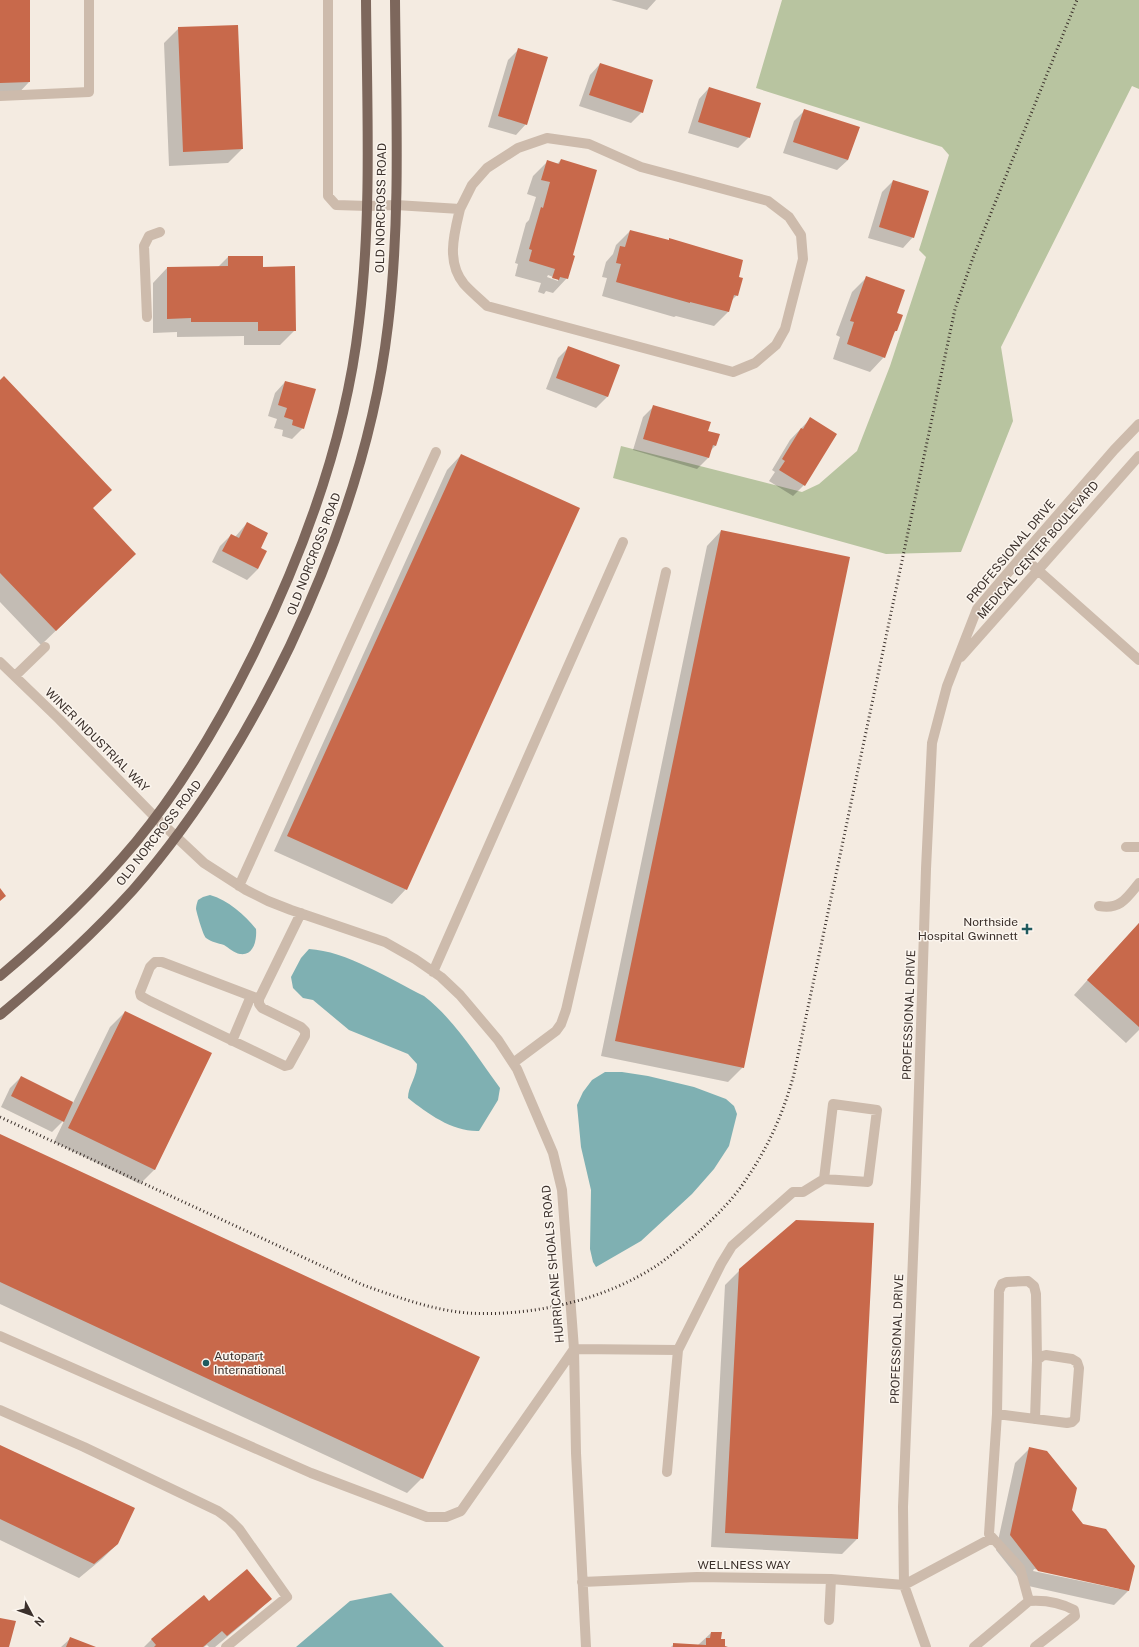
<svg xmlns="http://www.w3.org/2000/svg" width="1139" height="1647" viewBox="0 0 1139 1647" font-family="'Public Sans',sans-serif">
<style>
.green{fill:#b8c4a0}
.water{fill:#7fb0b2}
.shadow{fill:#0003;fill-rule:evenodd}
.building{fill:#c8694b}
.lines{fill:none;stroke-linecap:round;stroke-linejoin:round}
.minor{stroke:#cdbbac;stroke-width:10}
.major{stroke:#7d675c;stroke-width:10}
.rail{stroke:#3b302b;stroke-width:3;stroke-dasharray:1 3;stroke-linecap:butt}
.poi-dot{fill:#1f5a5e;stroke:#fbf5ee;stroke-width:1.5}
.labels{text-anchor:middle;stroke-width:3;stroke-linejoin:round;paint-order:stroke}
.street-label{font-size:12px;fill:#3b302b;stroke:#fbf5ee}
.poi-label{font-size:12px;fill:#3b302b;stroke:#fbf5ee;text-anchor:end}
</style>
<rect width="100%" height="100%" fill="#f4ebe1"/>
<path class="green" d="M782 0H1139V89L1132 86 1001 347 1013 421 961 552 886 554 613 478 621 446 802 492 819 484 857 451 890 366 926 257 919 250 949 155 942 147 756 88Z"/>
<path class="water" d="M210 895C228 900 245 915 256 929 257 939 254 956 240 954 234 953 229 948 224 945 218 943 211 942 206 938 203 935 197 914 196 909 196 906 197 903 198 900L203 897Z
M309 949C346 951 390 979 424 996 455 1020 477 1057 500 1088L498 1100 479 1131C453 1132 428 1114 408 1098 408 1086 417 1077 417 1064L408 1054 349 1030 313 1000 303 998 293 988 291 977 301 958Z
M605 1072H622L648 1076 694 1087 726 1099 734 1106 737 1114 729 1146 714 1169 692 1194 641 1241 596 1267 593 1262 590 1249 591 1190 581 1147 577 1105 583 1092 592 1080Z
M391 1593 444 1647H296L350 1601Z"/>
<path class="shadow" d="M0 0H29V82L15 97H0Z
M611 0H656L647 10Z
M179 28 242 149 228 163 169 166 164 43Z
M519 49 526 124 516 135 488 127 508 60Z
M600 64 642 112 631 123 579 106 590 75Z
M709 88 749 137 738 148 688 133 699 99Z
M805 110 848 160 837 170 783 153 794 121Z
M561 160 571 256 567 278 553 293 546 291 544 294 538 292 541 283 515 276 518 264 515 263 526 223 529 220 536 197 527 194 533 176 547 162 557 164ZM548 275 558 279V281L547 277Z
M893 181 913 237 903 248 868 238 882 192Z
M630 231 668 241 670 239 738 278 737 295 731 301 728 312 714 326 676 316 674 317 602 296 607 278 602 277 606 262 613 254 616 245Z
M228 257 262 268 295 330 280 345H244V336L177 337V332L153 333V283L167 268 218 267Z
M867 277 896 314V331L892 334 884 357 870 372 833 359 840 337 836 335 852 292Z
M569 347 619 366 607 397 596 408 546 389 558 358Z
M0 381 92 509 121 568 41 645 0 602Z
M285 382 303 428 292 439 282 436 283 430 274 428 277 419 268 416 275 393Z
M654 406 707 432 715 446 710 451 708 458 697 469 633 450 643 417Z
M810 419 804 485 793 496 769 481 775 472 772 470 790 440Z
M461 455 406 889 392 904 274 851 447 470Z
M247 523 259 548 258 569 247 580 212 562 220 546 231 535 235 537Z
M721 531 743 1067 728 1082 601 1056 707 546Z
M1139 923V1030L1126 1043 1074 995Z
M125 1012 155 1169 140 1184 54 1142 65 1119 52 1132 1 1107 10 1088 21 1077 73 1103 110 1027Z
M0 1135 422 1478 407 1493 0 1304Z
M873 1224 857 1539 842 1554 711 1547 725 1285 740 1270Z
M0 1446 117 1544 102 1559 79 1578 0 1540Z
M1029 1449 1071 1510 1129 1590 1114 1605 1024 1585 996 1550 1015 1463ZM1034 1569 1119 1587V1589L1033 1571Z
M270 1599 256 1613 215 1647H209L207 1645 204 1647H144L152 1639 209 1602Z
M711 1633 720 1640 724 1647H734H671L674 1644 698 1645Z
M71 1638 93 1647H61Z"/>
<path class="building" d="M0 0H30V82L0 83Z
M238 25 243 149 183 152 178 27Z
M518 48 548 57 527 125 498 116Z
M600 63 653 80 643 113 589 95Z
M709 87 761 103 750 138 698 122Z
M804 109 860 127 848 160 793 142Z
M561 159 597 170 573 255 575 256 568 279 560 277 559 280 552 278 555 269 529 261 532 250 529 249 541 207 543 208 550 182 541 180 547 160 559 164Z
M893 180 929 191 914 238 879 227Z
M630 230 669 240V238L743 260 739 277 743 278 738 296 734 295 729 312 690 302V303L616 282 621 264 616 263 620 246 625 247Z
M228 256H263V267L295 266 296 331H258V322H191V318L167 319V267L228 266Z
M866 276 905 290 897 313 903 315 897 331H895L885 358 847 344 854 322 850 321Z
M568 346 620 365 608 397 556 378Z
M4 376 112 490 93 508 136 554 56 631 0 573V380Z
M285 381 316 389 304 429 292 425 293 420 284 417 287 408 278 405Z
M653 405 711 422 708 431 720 434 716 446 713 445 709 458 643 439Z
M810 417 837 434 805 486 779 470 785 461 782 459 801 428 803 429Z
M461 454 580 508 407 890 287 836Z
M247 522 268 533 261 548 267 551 258 569 222 551 231 534 239 538Z
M721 530 850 557 744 1068 615 1041Z
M0 888 6 896 0 901Z
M1139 923V1027L1087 980Z
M125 1011 212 1053 155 1170 68 1128Z
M21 1076 73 1102 64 1122 11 1096Z
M0 1134 480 1357 423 1479 0 1282Z
M796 1220 874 1223 858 1539 725 1533 739 1269Z
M0 1445 135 1508 118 1544 94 1564 0 1519Z
M1029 1447 1047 1451 1077 1488 1072 1510 1083 1524 1106 1529 1135 1566 1129 1591 1038 1571 1010 1535Z
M247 1569 272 1599 227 1636 222 1631 203 1647H154L156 1645 151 1639 204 1595 209 1601Z
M0 1618 16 1621 9 1647H0Z
M711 1632H722L721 1639H725V1646L728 1647H673V1643L706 1645V1638H710Z
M70 1637 96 1647H66Z"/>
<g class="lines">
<path class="minor" d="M328 0V196L336 205 368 206 396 205 460 209C454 234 446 262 464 284 471 292 480 299 487 306L733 372 755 363 776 345 785 329 803 259 801 235 789 217 768 201 641 167 589 144 547 138 518 148 487 168 472 185 460 209
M0 96 89 92V0
M147 317 144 246 149 236 160 232
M1022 556 1139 660
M961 657 1139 456
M0 662 59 719 155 817 204 863 246 890 268 901 291 910 385 942 415 959 441 977 460 995 498 1040 517 1069 553 1153 562 1190 574 1349 576 1453 586 1647
M15 676 45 647
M1126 847H1139
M239 886 436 452
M1099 906C1120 910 1127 898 1139 883
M433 972 623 542
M259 999 162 962H155L150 967 140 992 141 996 150 1001 285 1066 289 1065 305 1036V1031L301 1027 262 1008 259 1004V999L301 913
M232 1041 251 996
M513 1063 556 1031 561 1024 566 1010 666 572
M0 1336 311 1473 427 1517H446L461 1511 574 1349
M574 1349 678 1350 667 1472
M678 1350 721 1264 732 1246 793 1192H803L824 1179 833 1104 877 1110 868 1182 824 1179
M0 1410 84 1447 218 1511 229 1519 239 1529 287 1597 226 1647
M997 1414 1067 1423 1072 1422 1075 1419 1079 1368 1077 1362 1072 1359 1046 1355 1042 1356 1037 1360 1035 1419
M582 1582 697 1577 831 1579 904 1585 992 1538
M1029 1601C1044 1600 1061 1603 1074 1610L1075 1616 1035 1647
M829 1620 831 1579
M926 1647 904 1585 903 1507 916 1182 926 869 932 743 947 686 977 609 1022 556 1114 450 1139 424
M974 1647 1029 1601 1020 1568 989 1534 997 1414 999 1291 1002 1284 1007 1282 1028 1281 1034 1286 1036 1294 1037 1360"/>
<path class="major" d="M0 976C49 935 95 891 136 842 184 784 221 720 254 653 305 549 346 437 359 322 372 215 367 107 366 0
M0 1015C47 976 92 935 133 890 197 817 248 733 290 646 338 544 375 437 388 325 401 217 396 108 395 0"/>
<path class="rail" d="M0 1117 363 1285C397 1297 432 1310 468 1313 531 1317 606 1300 659 1264 674 1253 689 1241 703 1228 719 1213 735 1197 747 1178 769 1146 784 1111 794 1074L955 309 974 255 1077 0"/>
</g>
<g class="poi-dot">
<path d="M1025 923h4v4h4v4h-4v4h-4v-4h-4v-4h4z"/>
<circle cx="206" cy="1363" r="4"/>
</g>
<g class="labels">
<g class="street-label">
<text transform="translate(381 208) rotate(-89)" y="4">OLD NORCROSS ROAD</text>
<text transform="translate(1038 550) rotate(-49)" y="4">MEDICAL CENTER BOULEVARD</text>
<text transform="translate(1011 551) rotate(-50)" y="4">PROFESSIONAL DRIVE</text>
<text transform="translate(314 554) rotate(-69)" y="4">OLD NORCROSS ROAD</text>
<text transform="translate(97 740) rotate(45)" y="4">WINER INDUSTRIAL WAY</text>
<text transform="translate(159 833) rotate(-52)" y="4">OLD NORCROSS ROAD</text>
<text transform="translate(909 1015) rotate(-88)" y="4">PROFESSIONAL DRIVE</text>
<text transform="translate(553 1264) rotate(-95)" y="4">HURRICANE SHOALS ROAD</text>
<text transform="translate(897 1339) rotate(-88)" y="4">PROFESSIONAL DRIVE</text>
<text x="744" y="1569">WELLNESS WAY</text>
</g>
<g class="poi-label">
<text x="1018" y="926">Northside<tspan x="1018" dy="14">Hospital Gwinnett</tspan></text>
<text x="214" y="1360" text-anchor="start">Autopart<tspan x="214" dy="14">International</tspan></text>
</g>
</g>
<g transform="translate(32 1615) rotate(131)" stroke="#fbf5ee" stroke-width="3" paint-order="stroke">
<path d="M0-3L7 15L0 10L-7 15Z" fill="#3b302b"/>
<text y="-6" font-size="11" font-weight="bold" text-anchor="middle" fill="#3b302b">N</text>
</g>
</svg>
